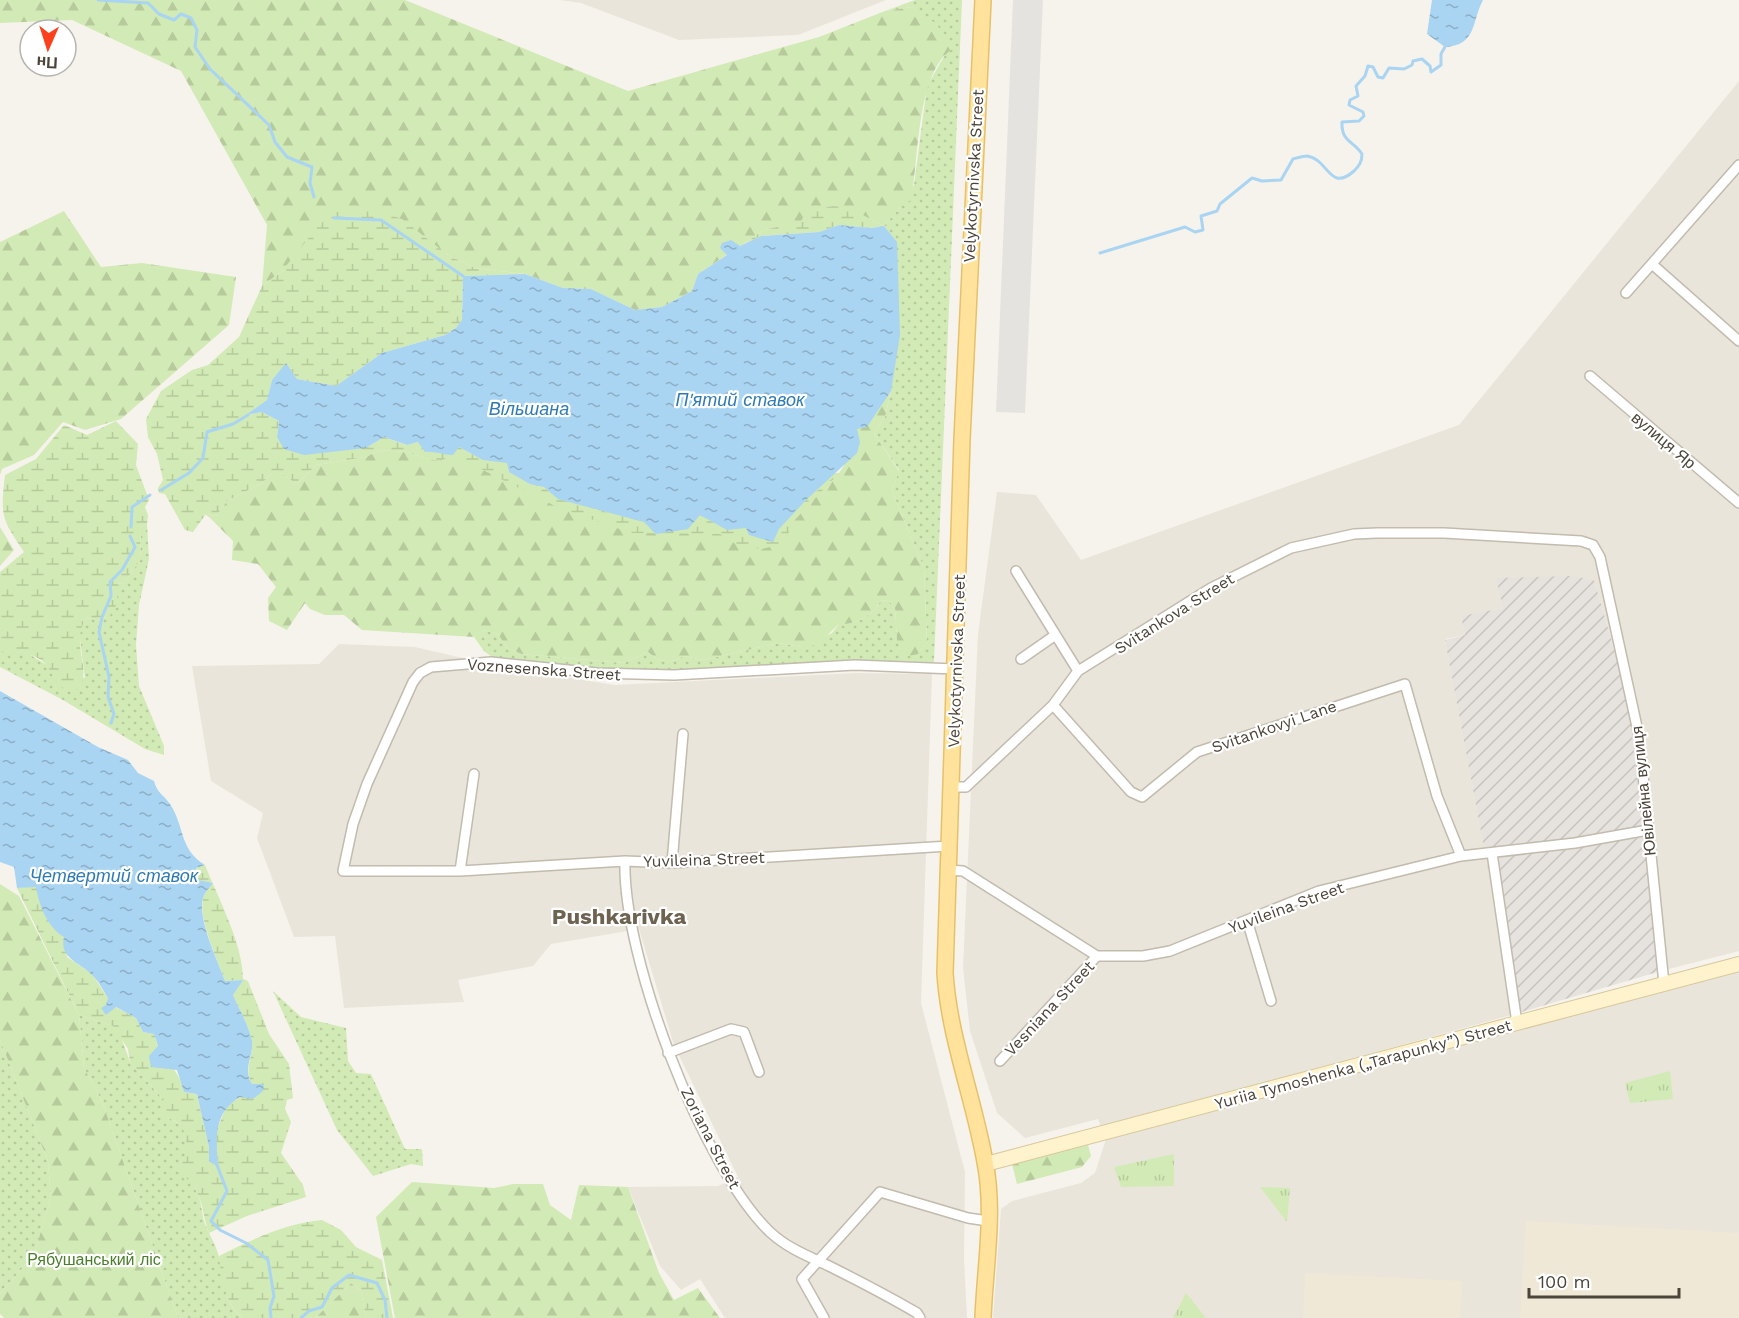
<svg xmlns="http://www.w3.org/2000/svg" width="1739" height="1318" viewBox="0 0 1739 1318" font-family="'Work Sans',sans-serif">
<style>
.residential{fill:#eae5da}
.industrial{fill:url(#industrial-furrows)}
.education{fill:#efe8d6}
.grass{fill:url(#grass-dots)}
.forest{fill:url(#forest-firs)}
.wetland{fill:url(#wetland-marsh)}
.park{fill:url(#park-tufts)}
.parking{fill:#e5e3e0}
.water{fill:url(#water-ripples)}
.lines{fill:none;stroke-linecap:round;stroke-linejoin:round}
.stream{stroke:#a9d4f2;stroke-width:3}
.street-casing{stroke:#c2bbae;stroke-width:12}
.secondary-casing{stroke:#d6c79b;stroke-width:16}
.primary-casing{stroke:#e6c16a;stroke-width:18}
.street{stroke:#fff;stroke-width:9}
.secondary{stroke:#fff3cd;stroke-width:14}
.primary{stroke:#ffe39c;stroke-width:15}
.labels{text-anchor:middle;stroke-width:4.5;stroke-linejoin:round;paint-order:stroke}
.street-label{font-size:16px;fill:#4b4439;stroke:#fff}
.park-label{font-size:16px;fill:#4a7f2a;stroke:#fff}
.water-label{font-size:18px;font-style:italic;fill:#2e7ab2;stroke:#fff}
.district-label{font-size:22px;font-weight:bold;fill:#6e6250;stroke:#fff}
</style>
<defs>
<pattern id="industrial-furrows" width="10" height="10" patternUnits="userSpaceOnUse" patternTransform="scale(1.5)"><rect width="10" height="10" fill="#e6e2dd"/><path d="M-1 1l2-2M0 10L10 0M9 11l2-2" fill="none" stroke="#c7c3be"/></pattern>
<pattern id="grass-dots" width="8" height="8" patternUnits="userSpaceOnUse" patternTransform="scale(1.5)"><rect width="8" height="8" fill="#d2eab5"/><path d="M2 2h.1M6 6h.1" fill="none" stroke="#b6ca9c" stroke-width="1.8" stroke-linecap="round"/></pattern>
<pattern id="forest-firs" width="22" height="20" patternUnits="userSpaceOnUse" patternTransform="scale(1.5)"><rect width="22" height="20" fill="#d2eab5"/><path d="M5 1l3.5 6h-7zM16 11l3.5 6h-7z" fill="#b6ca9c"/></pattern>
<pattern id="wetland-marsh" width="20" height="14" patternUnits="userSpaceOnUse" patternTransform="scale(1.5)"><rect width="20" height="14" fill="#d2eab5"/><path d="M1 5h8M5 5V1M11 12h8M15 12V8" fill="none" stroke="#b6ca9c"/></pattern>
<pattern id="park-tufts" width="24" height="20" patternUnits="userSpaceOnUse" patternTransform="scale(1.5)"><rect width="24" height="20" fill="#d2eab5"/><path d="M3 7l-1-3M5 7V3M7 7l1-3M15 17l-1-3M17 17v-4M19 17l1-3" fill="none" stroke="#b6ca9c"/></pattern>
<pattern id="water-ripples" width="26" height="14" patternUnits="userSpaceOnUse" patternTransform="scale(1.5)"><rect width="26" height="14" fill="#a9d4f2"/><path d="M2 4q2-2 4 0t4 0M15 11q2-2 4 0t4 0" fill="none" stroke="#8caec5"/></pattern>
</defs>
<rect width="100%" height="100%" fill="#f6f3ec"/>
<path class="residential" d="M560 0H886L798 35 679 40 581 3Z
M1739 81V951L1661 971 1639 736 1594 580 1497 578 1503 608 1461 616 1465 635 1445 639 1515 1014 1101 1127 1098 1119 1025 1138 997 1113 970 1031 963 968 978 634 997 492 1036 495 1081 560 1459 425Z
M339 644 415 647 501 667 615 685 856 673 932 674 921 1003 965 1172 964 1259 967 1318H725L700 1279 681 1290 660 1266 628 1187 718 1186 738 1177 674 1045 639 929 551 944 533 966 458 980 464 1002 344 1008 335 936 294 937 257 838 263 813 211 781 192 666 319 664Z
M1739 967V1318H993L1001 1209 1012 1201 1081 1183 1095 1173 1106 1139Z"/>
<path class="industrial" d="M1570 576 1594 580 1639 736 1661 971 1515 1014 1445 640 1465 635 1461 616 1503 608 1496 578Z"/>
<path class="education" d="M1526 1221 1739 1233V1318H1520Z
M1305 1273 1462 1281 1460 1318H1303Z"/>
<path class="grass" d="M915 0H962L934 662 854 661 662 672 500 663 484 651 474 637 483 630 498 634 507 648 522 654 623 663 648 652C661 663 670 664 684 656L703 660 779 643 802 647 832 633 839 624C855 625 873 616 881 600L889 601 895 608 897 641 918 654 927 642 924 568 892 491 899 470 874 434 885 417 891 391 897 243 884 226 901 206 914 185 927 86 952 43 912 7 885 11Z
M147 524 149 559 139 605 136 645 139 686 164 746V755L145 749 63 700 0 667V651L27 653 47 665 85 678 79 632 85 619 109 617 118 584 124 583 140 560 141 527Z
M273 991 301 1017 346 1028 348 1061 356 1073 371 1074 405 1149H422L423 1166 411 1164 373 1176 337 1130Z
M79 1015 113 1026 121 1037 130 1062 162 1098 168 1117 183 1127 188 1138 187 1154 200 1181 195 1189C202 1200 201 1210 204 1221 208 1233 216 1244 219 1257 225 1279 222 1300 242 1318H178L102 1101 84 1068Z
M0 1040 48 1161 51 1197 34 1255 0 1294Z"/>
<path class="forest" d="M0 0H405L628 91 819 37 885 11 912 7 935 23 952 43 951 50C916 74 919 161 911 200L901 206 884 226 852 210 764 230 698 274 692 291 662 307 635 310 591 289 563 288 525 274 475 268 448 255 375 210H342L281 272 262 286 267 225 181 71 72 20 0 23Z
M64 211 101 267 142 263 236 277 229 325 121 419 85 430 63 422 34 455 2 469 0 475V242Z
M891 391 885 417 874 434 899 471 892 491 924 568 927 642 918 654 904 657 897 641 895 608 889 601 881 600C873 616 855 625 839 624L817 645 802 647 779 643 703 660 684 656C670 664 661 663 648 652L623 663 522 654 507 648 498 634 483 630 474 637 362 630 344 615H325L310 609 305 603 287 630 269 621 268 598 276 587 258 564 232 560 233 541 206 514 216 516 227 501 262 483 272 473H281L297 484 316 465 366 457 379 450 408 452 427 459 453 455 839 473C850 459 849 445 856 430 861 420 883 403 891 391Z
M0 527 14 550 0 566Z
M0 884 19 896 79 1015 84 1068 102 1101 178 1318H4L0 1314V1294L34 1255 51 1197 48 1161 0 1040Z
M1088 1145 1091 1156 1082 1167 1017 1184 1012 1164Z
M412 1182 494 1188 513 1184H543L550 1205 571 1220 579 1185 628 1187 659 1273 674 1300 698 1288 720 1318H395L376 1217Z
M351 1283 361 1291 366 1318H315Z"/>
<path class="wetland" d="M835 206 853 210 884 226 871 228 839 225 819 232 761 236 740 246 764 230 801 221 808 209Z
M342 210H375L402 219 448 255 475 268 525 274 463 276 462 320 456 328 445 335 382 353 336 386 297 379 286 364 272 380 267 400 247 415 262 412 279 421 277 437 366 448 384 437 406 445 418 442 459 447 483 460 507 463 530 484 544 487 558 499 644 522 656 534 700 515 727 530 779 529 806 500 839 473 792 523 785 543 762 549 737 545 720 534 631 533 559 508 453 455 440 461 427 459 408 452 379 450 366 457 316 465 297 484 281 473H272L262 483 227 501 216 516 206 514 193 532 185 530 165 494 159 493 158 488 163 480 157 454 148 437 146 419 161 391 192 370 208 365 239 337 262 286 281 272 320 224Z
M116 421 138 444 136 465 149 500 145 507 148 515 147 524 141 527 140 560 124 583 118 584 117 604 109 617 85 619C71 649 92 666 79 689L68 691C53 682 56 680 48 667 38 652 16 653 0 651V572L24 552C2 519 0 517 5 475L36 459 64 425 87 435Z
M205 865C218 898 243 944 243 979L248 981 269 1034 289 1064 293 1098 287 1100 285 1109 291 1122 281 1153 303 1185 306 1197 247 1216 209 1233C203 1218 204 1203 195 1189L199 1181 184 1179 179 1170C192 1146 190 1122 160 1115L162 1098 130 1062 128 1049 113 1026 79 1015 17 888 36 886 64 937 67 957 92 974 108 998 106 1015 115 1007 136 1018 143 1032 155 1034C154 1051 180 1068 184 1092L197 1094 209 1147V1161L218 1166 215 1134 227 1105 263 1084H252C243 1069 254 1056 252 1041 249 1026 239 1009 233 995L242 980 225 981C218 960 196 916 204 895 206 891 210 887 212 883L194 879 196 868Z
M322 1220 341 1230 356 1247 382 1260 393 1318H366L361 1291 351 1283 315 1318H242C225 1303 221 1278 219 1256 251 1240 286 1223 322 1220Z"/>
<path class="park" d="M1670 1071 1673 1099 1630 1103 1625 1083Z
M1174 1154V1186L1121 1187 1114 1167Z
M1260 1187 1290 1188 1287 1222Z
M1186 1293 1206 1318H1173Z"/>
<path class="parking" d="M1013 0H1043L1025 413 996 412Z"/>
<path class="water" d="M1432 0H1483C1471 23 1477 45 1445 47L1427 34Z
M839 225 871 228 884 226 897 242 900 335 891 391 867 427 857 429 860 442 857 453 806 500 779 529 773 542 749 535 746 528 727 530 700 515 688 529 656 534 644 522 558 499 544 487 530 484 509 472 507 463 483 460 459 447 453 455C443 455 435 451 425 452L418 442 407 445 384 437 366 448 304 455 284 449 277 437 279 421 262 412 246 415 267 400 272 380 286 363 297 379 336 386 382 353 445 335 456 328 462 320 463 276 525 274 563 288 591 289 635 310 662 307 692 291 698 274 727 255 720 248 722 243 731 240 740 246 761 236 819 232Z
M0 691 98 747 128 760 138 773 154 781C157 793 164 795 170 804 185 827 179 849 205 865L196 868 194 879 213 883C210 887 206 891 204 895 195 915 218 961 225 981L243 980 233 995C239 1009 249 1026 252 1041 254 1056 242 1069 252 1084H264L263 1091 253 1099 240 1097C213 1113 216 1139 218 1167L209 1161V1147L197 1094 184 1092 177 1070 151 1067 149 1056 158 1046 154 1034 143 1032 136 1018 116 1007 106 1015 101 1008 106 1005 108 998C103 990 98 980 91 974 79 962 59 958 64 937 47 927 39 905 36 887L17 888 14 867 0 862Z"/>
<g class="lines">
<path class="stream" d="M98 0 148 3 159 14 174 20 181 14 191 18 197 30 195 47 210 69 269 125 275 142 287 157 312 167 310 183 314 197
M334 218 381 220 463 276
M1100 253 1185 227 1195 232 1203 230 1201 216 1217 211 1220 204 1252 178 1262 181 1281 180 1293 159C1297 158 1303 156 1307 156 1329 159 1329 193 1354 171 1359 166 1362 162 1362 154 1354 141 1341 142 1342 122L1359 121 1364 116 1363 112 1349 105 1350 100 1358 96 1356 86 1365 76 1368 66 1373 67 1378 77 1383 78 1389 68 1404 69 1412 65 1413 61 1422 59 1430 66 1431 72 1441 65V54L1446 45
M161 490 189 473 203 458 207 432 233 424 248 415
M131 527 132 507 150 495
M111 723 114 714 108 697 109 677 99 632 102 617 111 596 110 582 122 570 135 547 130 536
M217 1165 227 1191 211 1221 220 1230 246 1243 268 1260 274 1296 270 1308 271 1318
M301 1318 309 1311 322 1307 332 1288 349 1275 377 1283 385 1300 387 1318"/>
<g class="street-casing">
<path id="street" d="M1652 264 1739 341
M1626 293 1739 165
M1590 376 1739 503
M1016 571 1078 671
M1021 659 1054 636
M1053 705 1131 792 1142 797 1197 752 1405 684 1437 796 1461 856
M474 774 460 871H343L353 824 367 784 413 682 420 673 431 667 491 662 597 673 674 675 855 665 955 669
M951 787H966L1053 705 1078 671 1211 588 1291 548 1354 534 1377 533H1444L1581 541 1593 545 1600 557 1639 736 1664 984
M1492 853 1517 1023
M625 861C622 955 702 1167 770 1232 787 1248 808 1256 829 1266 859 1281 888 1296 917 1313L920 1318
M672 863 683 734
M948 870 963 871 1097 956H1143L1170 951 1319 891 1461 856 1575 843 1648 830
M460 871 625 861 672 863 949 846
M1247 920 1271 1001
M668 1053 731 1029 744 1032 759 1072
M1000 1061 1097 956
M824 1318 802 1279 880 1192 968 1218 988 1221"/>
</g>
<g class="secondary-casing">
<path id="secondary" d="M986 1164 1739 964"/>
</g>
<g class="primary-casing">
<path id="primary" d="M983 0 962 439 945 973C949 1037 974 1099 985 1162 995 1212 985 1267 983 1318"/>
</g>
<use href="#street" class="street"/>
<use href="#secondary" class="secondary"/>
<use href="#primary" class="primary"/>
</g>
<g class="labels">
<g class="street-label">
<text transform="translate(973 176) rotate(-87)" y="6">Velykotyrnivska Street</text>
<text transform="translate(1664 440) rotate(40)" y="6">вулиця Яр</text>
<text transform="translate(1174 613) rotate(-32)" y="6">Svitankova Street</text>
<text transform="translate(956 661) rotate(-88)" y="6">Velykotyrnivska Street</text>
<text transform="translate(544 669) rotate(4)" y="6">Voznesenska Street</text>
<text transform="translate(1274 726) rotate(-19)" y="6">Svitankovyi Lane</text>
<text transform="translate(1643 791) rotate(-96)" y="6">Ювілейна вулиця</text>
<text transform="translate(704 859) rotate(-2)" y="6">Yuvileina Street</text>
<text transform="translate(1286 907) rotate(-20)" y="6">Yuvileina Street</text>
<text transform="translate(1049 1008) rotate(-47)" y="6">Vesniana Street</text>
<text transform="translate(1363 1064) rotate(-15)" y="6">Yuriia Tymoshenka („Tarapunky”) Street</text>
<text transform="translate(711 1138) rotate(63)" y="6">Zoriana Street</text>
</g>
<g class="park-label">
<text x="94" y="1265">Рябушанський ліс</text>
</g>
<g class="water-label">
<text x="740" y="406">П'ятий ставок</text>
<text x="529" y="415">Вільшана</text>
<text x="114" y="882">Четвертий ставок</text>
</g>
<g class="district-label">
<text x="619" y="924">Pushkarivka</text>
</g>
</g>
<g transform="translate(48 48) rotate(183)"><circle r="28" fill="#ffffff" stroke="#b7b4b0" stroke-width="1.5"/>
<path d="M0-4.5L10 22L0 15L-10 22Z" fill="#fc3f1d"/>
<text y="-9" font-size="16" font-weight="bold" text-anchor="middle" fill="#4b4439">Пн</text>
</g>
<path d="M1529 1288v9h150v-9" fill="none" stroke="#4b4439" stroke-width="3"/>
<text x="1538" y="1288" font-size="18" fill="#4b4439" stroke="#ffffff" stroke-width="4.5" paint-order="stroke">100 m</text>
</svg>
